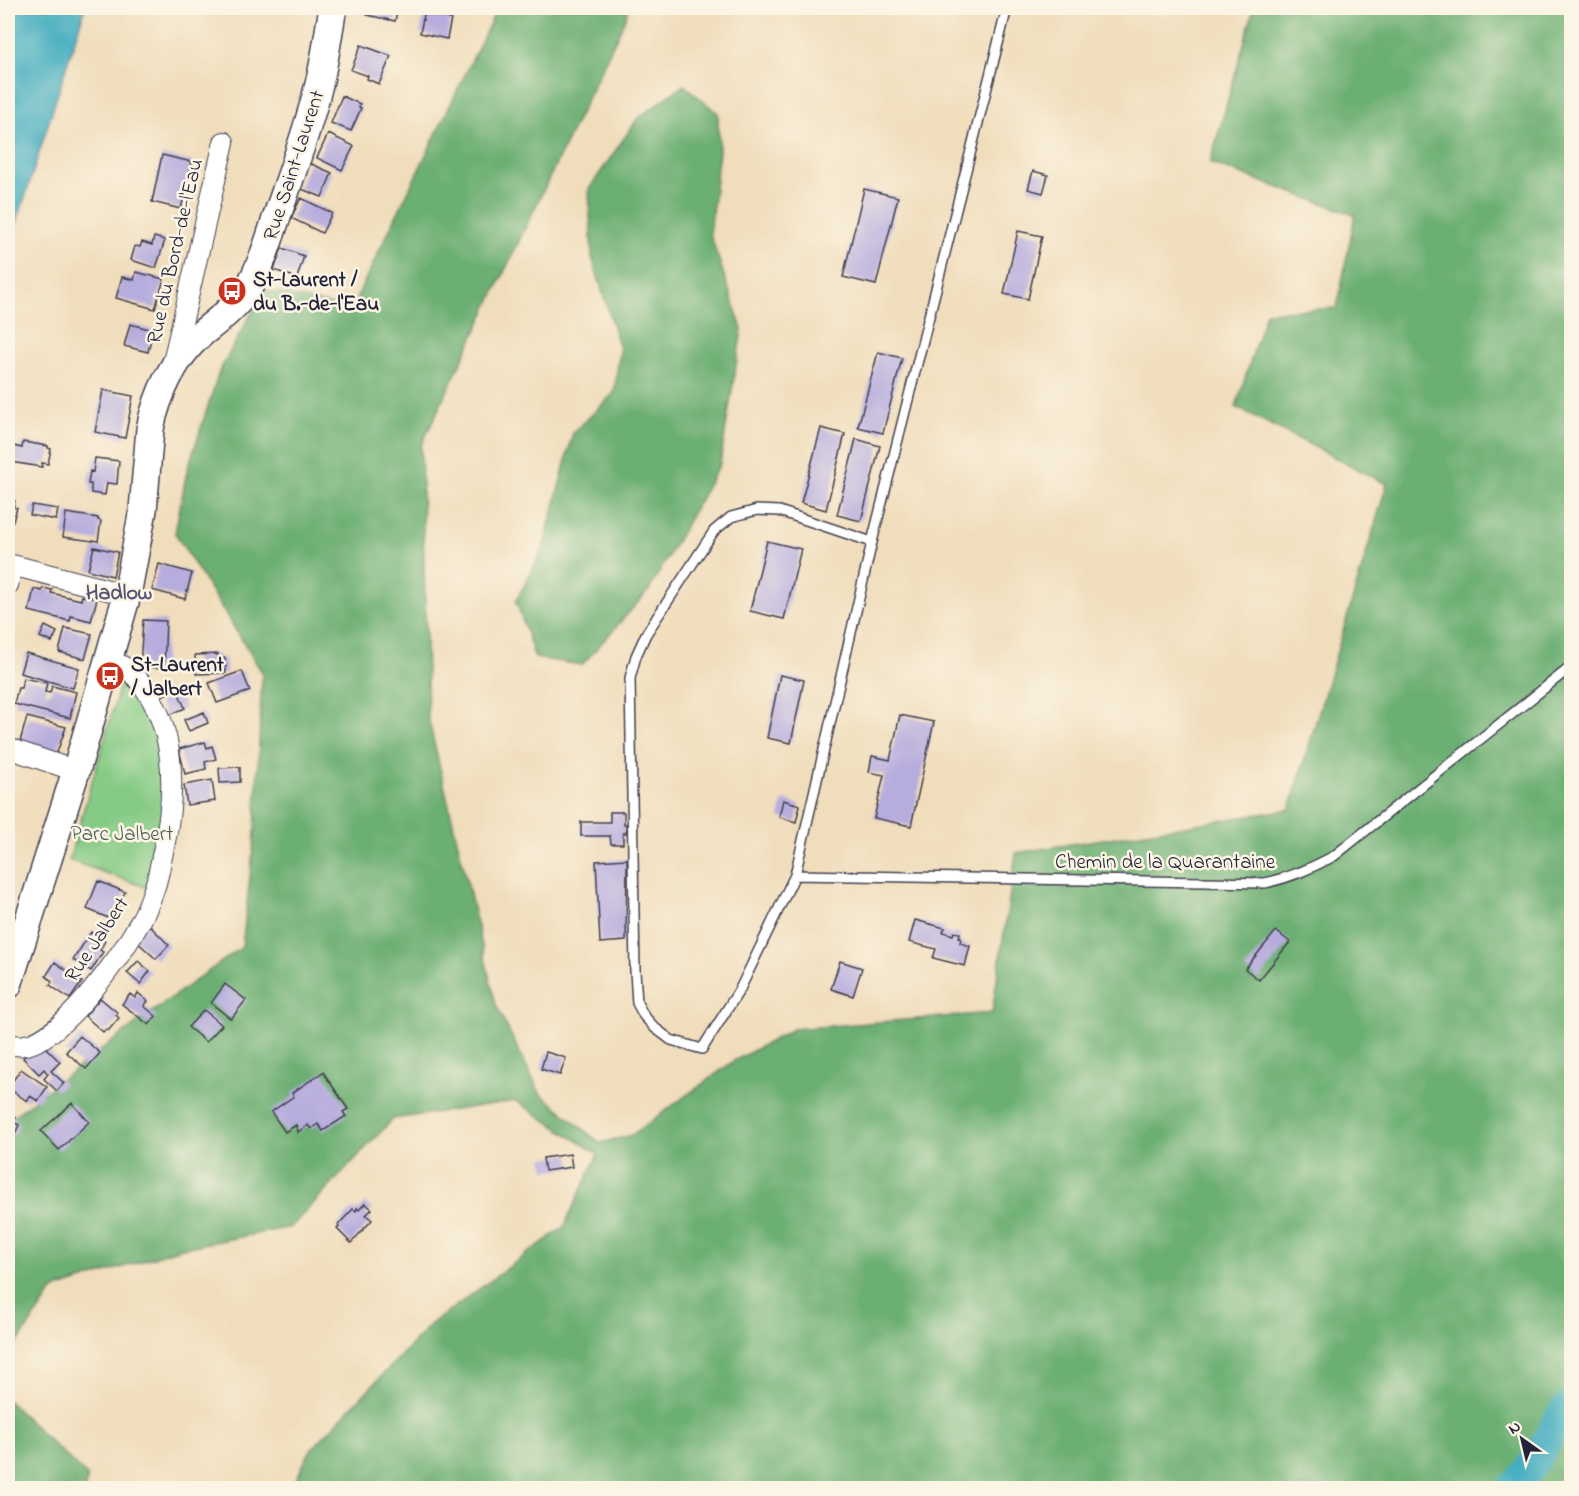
<svg xmlns="http://www.w3.org/2000/svg" width="1579" height="1496" viewBox="0 0 1579 1496" font-family="'Indie Flower',sans-serif">
<style>
.green{fill:#86cb85;stroke:#547660;stroke-width:1.5}
.forest{fill:#6caf72;stroke:#476856;stroke-width:1.5}
.water{fill:#42adc0;stroke:#32687e;stroke-width:1.5}
.lines{fill:none;stroke-linecap:round;stroke-linejoin:round}
.river{stroke:#42adc0;stroke-width:30}
.building{fill:#b6acdd}
.lane-casing{stroke:#413e4e;stroke-width:12}
.street-casing{stroke:#413e4e;stroke-width:22}
.secondary-casing{stroke:#413e4e;stroke-width:30}
.lane{stroke:#fff;stroke-width:9}
.street{stroke:#fff;stroke-width:20}
.secondary{stroke:#fff;stroke-width:27}
.labels{text-anchor:middle;stroke-width:5;stroke-linejoin:round;paint-order:stroke}
.street-label{font-size:21px;fill:#22223b;stroke:#fcf5e5}
.poi-label{font-size:21px;font-weight:bold;fill:#22223b;stroke:#fcf5e5;text-anchor:start}
.park-label{font-size:21px;fill:#455d55;stroke:#fcf5e5}
.neighbourhood-label{font-size:22px;font-weight:bold;fill:#565274;stroke:#fcf5e5}
</style>
<rect width="100%" height="100%" fill="#fcf5e5"/>
<filter id="ink" filterUnits="userSpaceOnUse"><feTurbulence type="fractalNoise" baseFrequency=".0167" numOctaves="2"/><feDisplacementMap in="SourceGraphic" scale="12" xChannelSelector="R" yChannelSelector="G"/><feConvolveMatrix kernelMatrix="1 2 1 2 8 2 1 2 1" color-interpolation-filters="sRGB"/></filter>
<filter id="wash" filterUnits="userSpaceOnUse"><feTurbulence type="fractalNoise" baseFrequency=".008" numOctaves="4" result="noise"/><feDisplacementMap in="SourceGraphic" scale="24" xChannelSelector="R" yChannelSelector="G"/><feGaussianBlur stdDeviation="1.35" result="paint"/><feColorMatrix in="noise" values="0 0 0 0 0 0 0 0 0 0 0 0 0 0 0 0 0 1.4 0 .05"/><feComposite in="paint" operator="in"/></filter>
<g filter="url(#wash)">
<rect width="100%" height="100%" fill="#f0ddbb"/>
<path class="green" d="M125 668 137 677 171 760 154 890 69 860Z"/>
<path class="forest" d="M495 8H629L622 26 421 446 428 717 496 1005 540 1093 600 1143 632 1135 734 1061 793 1029 992 1013 1016 853 1290 809 1387 484 1236 407 1266 312 1337 308 1355 215 1210 163 1254 8H1571L1572 1448 1563 1469 1553 1488H292L310 1451 431 1324 564 1227 598 1154 516 1101 393 1119 291 1227 178 1249 53 1290 8 1357V1120L153 1011 242 947 255 833 262 672 175 533 187 471 219 372 264 290 351 309 493 17Z
M684 85 718 113 719 151 710 234 742 329 720 464 649 590 582 665 535 658 516 601 543 549 573 433 614 393 620 349 592 257 589 189 638 118Z
M8 1401 87 1476 86 1488H8Z"/>
<path class="water" d="M8 8H85L8 251Z"/>
<g class="lines">
<path class="river" d="M1511 1488C1523 1479 1533 1464 1541 1451 1551 1435 1557 1416 1572 1403"/>
</g>
<g id="blocks">
<path class="building" d="M369 8H398L395 21 367 15Z
M442 8H458L456 17 441 12Z
M424 14 451 19 447 39 420 33Z
M361 45 391 56 379 84 367 79 368 76 351 70Z
M342 96 360 104 359 107 361 108 351 131 331 123Z
M328 134 354 146 342 170 317 158Z
M162 155 192 162 181 209 152 202Z
M309 163 332 173 322 197 299 188Z
M1033 171 1048 175 1043 193 1028 189Z
M864 189 898 197 876 285 843 277Z
M301 198 332 213 322 233 291 218Z
M1018 231 1042 236 1028 299 1004 294Z
M154 237 165 240 156 268 131 260 135 246 140 247 142 242 152 245Z
M282 248 304 256 297 278 274 270Z
M136 272 164 279 155 309 116 298 122 277 134 280Z
M130 324 153 330 148 352 124 346Z
M878 352 902 358 883 433 858 427Z
M103 390 133 396 125 438 95 432Z
M821 428 845 434 826 510 801 503Z
M856 439 880 446 861 521 837 515Z
M23 442 48 446V448L51 449 48 464 42 463V467L11 462 13 446 22 448Z
M95 458 119 461 117 484 107 483 105 495 91 493V484H88L90 471 93 472Z
M8 499 15 501 13 507 17 508 13 521 10 520 8 527Z
M32 505 58 509 56 520 30 515Z
M66 513 98 518V520L101 521 98 541 93 540V541L63 537Z
M767 541 801 549 784 619 750 611Z
M94 547 118 552 113 576 88 570Z
M159 564 192 573 185 599 152 590Z
M43 588 52 590 51 593 81 600 82 596 97 599 91 621 71 616 70 621 29 611 34 589 42 591Z
M143 620 166 621 164 668 140 667Z
M45 626 57 632 52 642 40 637Z
M65 628 92 634 85 659 59 652Z
M26 653 79 668 73 688 20 673Z
M218 654V658H225L226 673 196 674 195 655Z
M242 671 250 691 217 703 209 683Z
M780 675 804 680 791 743 767 738Z
M23 678 47 683 45 692 50 693 52 686 76 692 70 718 14 704 18 688H21Z
M177 689 185 708 165 717 157 698Z
M204 712 208 723 189 731 184 720Z
M900 715 934 722 911 826 874 818 884 775 869 772 872 756 890 760Z
M27 717 66 727 56 755 19 745Z
M205 742 207 748 212 746 216 759 205 762 206 769 185 774 179 749Z
M240 767V782L220 783 219 768Z
M212 780 215 801 187 805 184 785Z
M783 800 800 805 796 822 779 817Z
M610 812H624V824H626V833H623V844H611L610 836H581V822H610Z
M627 859 626 941 600 943 596 861Z
M98 881 125 892 113 920 87 909Z
M915 920 945 928 943 932 953 935 954 932 960 933 959 938H961L960 943 970 946 965 966 933 958 936 949 909 942Z
M148 924 169 945 156 959 134 939Z
M1276 931 1290 942 1259 980 1245 969Z
M91 932 105 941 100 950 103 952 91 971 73 960Z
M138 961 150 971 140 984 127 973Z
M840 961 862 968 853 996 831 989Z
M55 962 82 982 70 999 50 985 52 981 46 976Z
M225 984 246 1000 231 1019 211 1003Z
M138 993 148 1001 144 1006 156 1016 149 1025 122 1004 130 994 135 998Z
M100 998 118 1013 116 1015 119 1018 108 1031 106 1029 103 1032 85 1016Z
M204 1010 222 1025 206 1042 188 1027Z
M80 1036 100 1053 86 1069 66 1052Z
M39 1041 60 1062 51 1071 64 1083 57 1091 44 1079 48 1074 44 1069 39 1074 23 1058Z
M546 1052 566 1058 560 1075 541 1069Z
M21 1069 47 1087 38 1101 30 1096 27 1101 8 1088Z
M323 1072 348 1109 343 1112 346 1116 323 1131 318 1124 311 1129 308 1125 298 1132 296 1125 285 1132 271 1112 294 1096 292 1093Z
M72 1103 89 1122 59 1150 41 1131Z
M8 1113 16 1117 13 1122 19 1125 14 1136 8 1133Z
M570 1154 572 1167 545 1171 543 1158Z
M365 1203 372 1209 366 1215 372 1220 351 1243 337 1229 339 1227 338 1225 353 1209 356 1211 357 1208 359 1210Z"/>
</g>
</g>
<g filter="url(#ink)">
<use href="#blocks" fill-opacity="0" stroke="#413e4e" stroke-width="1.5"/>
<g class="lines">
<g class="lane-casing">
<path id="lane" d="M872 542 779 511 757 510 731 517 714 531 646 634 636 656 630 678 635 971 637 1003 644 1016 655 1028 671 1040 702 1049 740 989 795 875 872 542 1007 8
M795 875 1265 883C1292 877 1309 869 1334 856L1572 666"/>
</g>
<g class="street-casing">
<path id="street" d="M173 362 224 142
M8 585 12 565 127 595
M8 748 76 771
M8 1044C13 1045 20 1046 25 1045 60 1041 119 959 136 929 143 918 149 904 153 892 158 880 160 865 163 852 175 798 178 738 146 690 140 681 134 673 124 667 119 664 113 661 108 659"/>
</g>
<g class="secondary-casing">
<path id="secondary" d="M8 985 76 771 127 595 143 510 150 429C157 395 174 357 201 334 217 321 235 308 247 290 262 266 270 236 279 210 293 170 308 129 318 88 325 62 328 34 333 8"/>
</g>
<use href="#lane" class="lane"/>
<use href="#street" class="street"/>
<use href="#secondary" class="secondary"/>
</g>
</g>
<defs>
<g id="bus-disc" transform="scale(1.5)"><circle r="9.5" fill="#c8321e" stroke="#fcf5e5"/><path d="M-5-6H5V4H4V6H2V4H-2V6H-4V4H-5ZM-3.5-4V0h7V-4ZM-3.5 1.2v1.5H-2V1.2ZM2 1.2v1.5H3.5V1.2Z" fill="#fff"/></g>
</defs>
<g fill-rule="evenodd">
<use href="#bus-disc" x="232" y="291"/>
<use href="#bus-disc" x="110" y="676"/>
</g>
<g class="labels">
<g class="street-label">
<text transform="translate(293 165) rotate(-72)" y="7">Rue Saint-Laurent</text>
<text transform="translate(174 251) rotate(-77)" y="7">Rue du Bord-de-l'Eau</text>
<text x="1165" y="868">Chemin de la Quarantaine</text>
<text transform="translate(96 939) rotate(-56)" y="7">Rue Jalbert</text>
</g>
<g class="poi-label">
<text x="253" y="286">St-Laurent /<tspan x="253" dy="24">du B.-de-l'Eau</tspan></text>
<text x="131" y="671">St-Laurent<tspan x="131" dy="24">/ Jalbert</tspan></text>
</g>
<g class="park-label">
<text x="122" y="840">Parc Jalbert</text>
</g>
<g class="neighbourhood-label">
<text x="119" y="599">Hadlow</text>
</g>
</g>
<rect width="1579" height="1496" fill="none" stroke="#fcf5e5" stroke-width="30"/>
<g transform="translate(1522 1439) rotate(326)" stroke="#fcf5e5" stroke-width="4.5" paint-order="stroke">
<path d="M0-4.5L10 22L0 15L-10 22Z" fill="#22223b"/>
<text y="-9" font-size="16" font-weight="bold" text-anchor="middle" fill="#22223b">N</text>
</g>
</svg>
